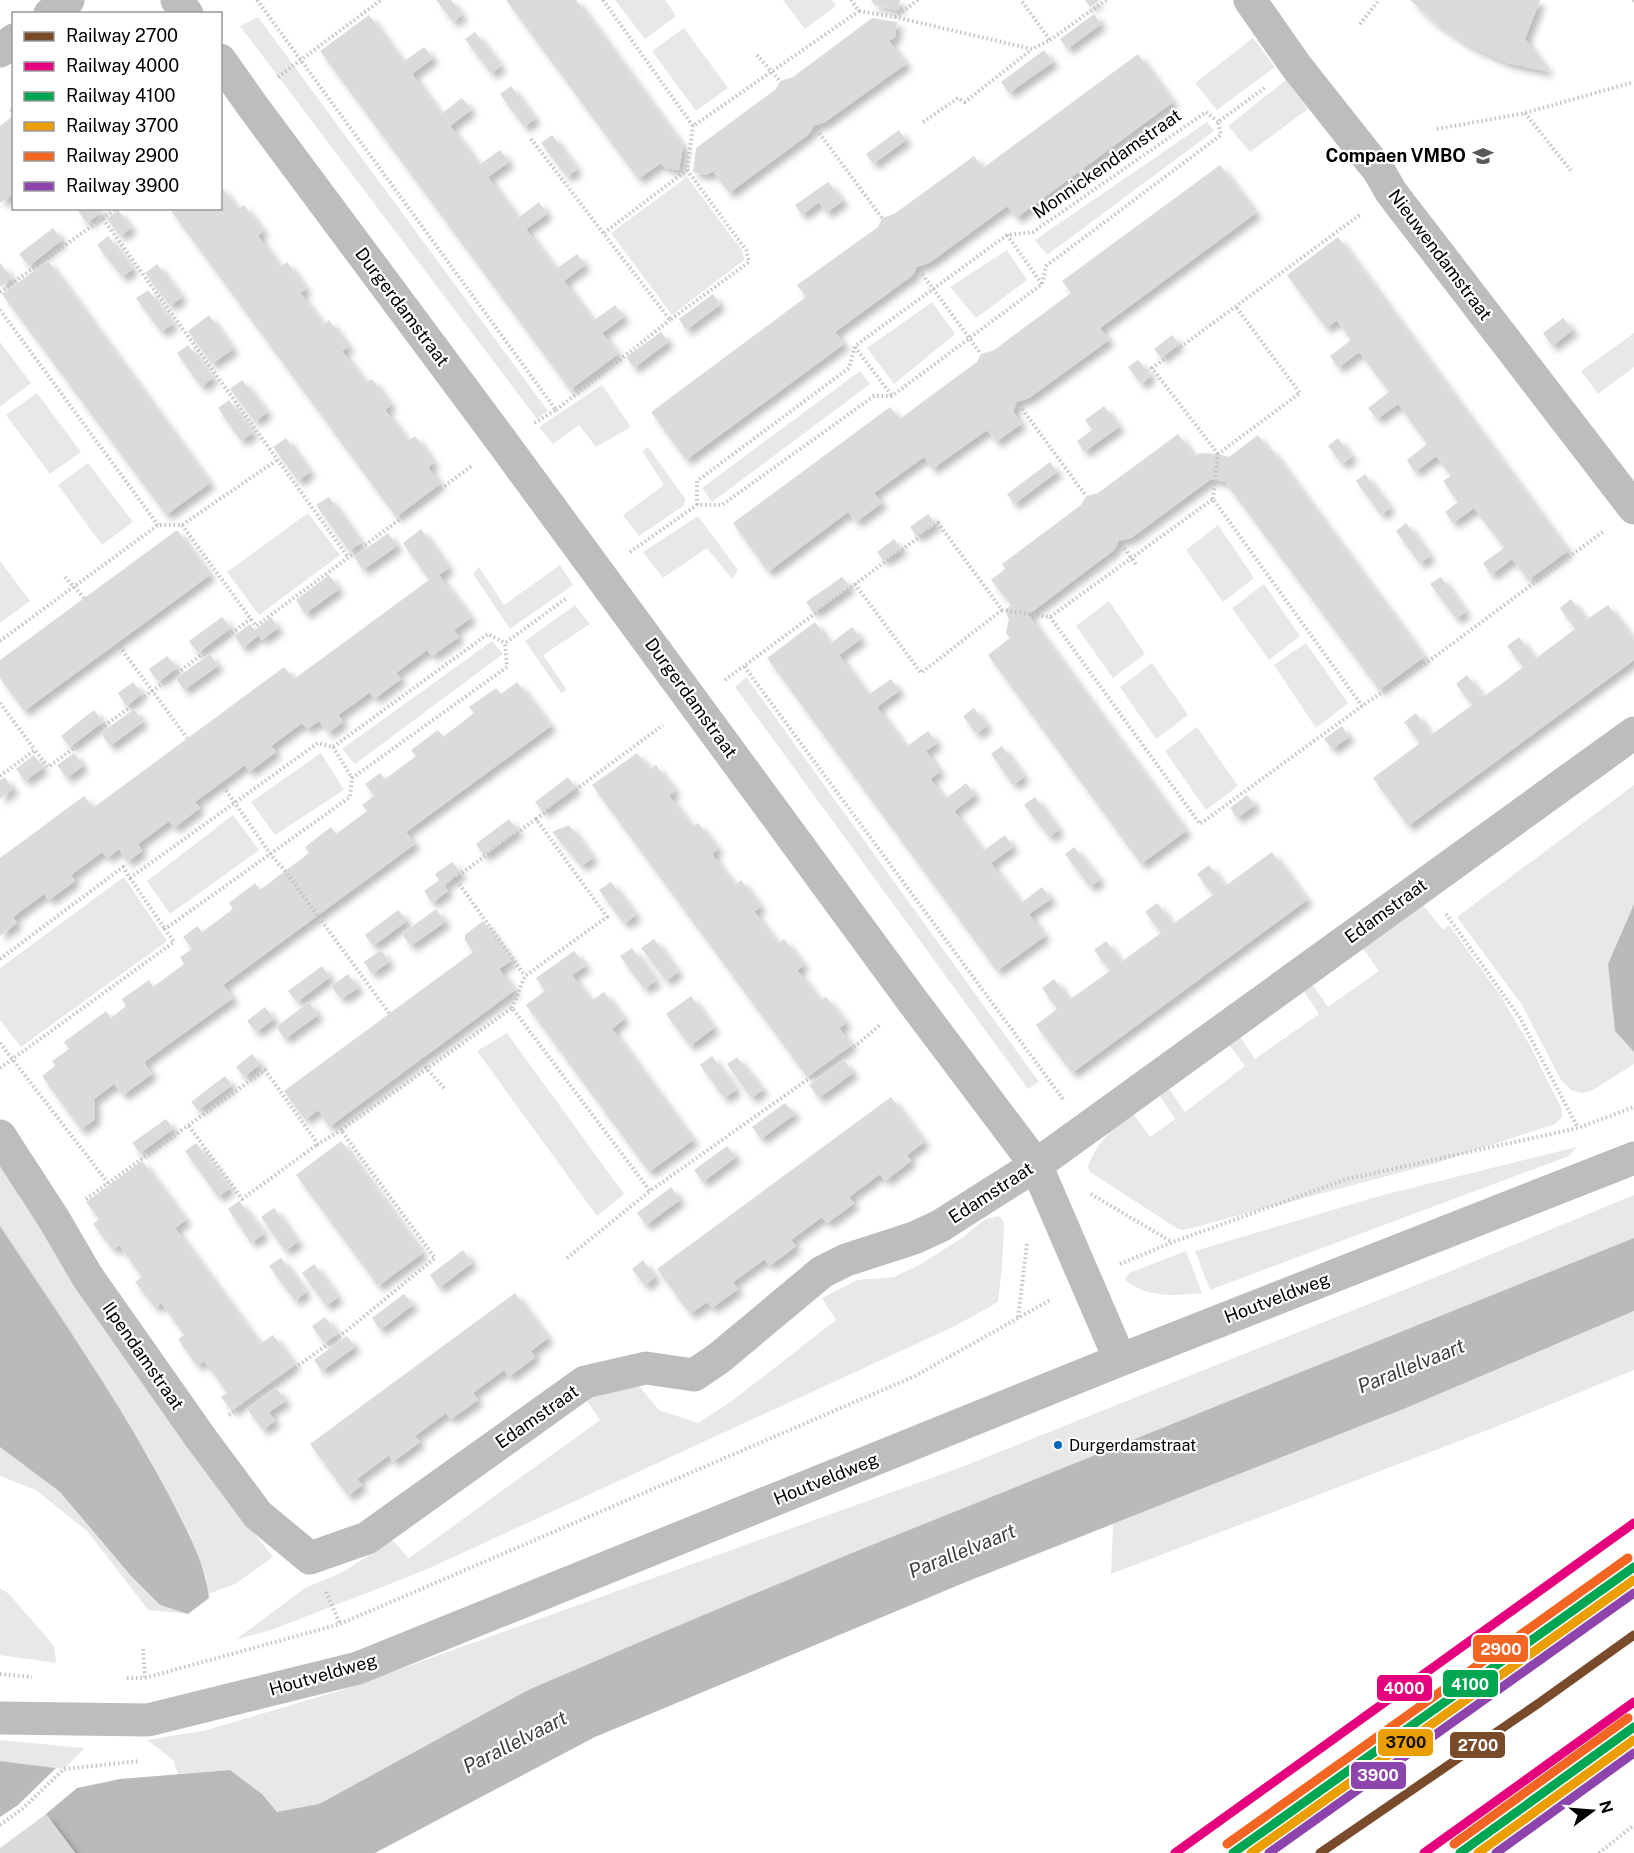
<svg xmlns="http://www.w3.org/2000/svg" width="1634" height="1853" viewBox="0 0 1634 1853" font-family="'Public Sans',sans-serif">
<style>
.green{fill:#e8e8e8}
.water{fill:#bababa}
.building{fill:#dbdbdb;filter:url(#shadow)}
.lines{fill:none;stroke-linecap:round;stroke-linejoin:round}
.path{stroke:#c2c2c2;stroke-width:4;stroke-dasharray:1.5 3;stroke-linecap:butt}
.minor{stroke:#bdbdbd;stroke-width:33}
.rail-1-casing{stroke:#fff;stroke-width:14}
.rail-2-casing{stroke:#fff;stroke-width:14}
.rail-3-casing{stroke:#fff;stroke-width:14}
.rail-4-casing{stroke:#fff;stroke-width:14}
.rail-5-casing{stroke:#fff;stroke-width:14}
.rail-6-casing{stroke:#fff;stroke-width:14}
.rail-1{stroke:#7a4b2a;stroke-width:9}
.rail-2{stroke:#e5007d;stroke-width:9}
.rail-3{stroke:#00a651;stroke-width:9}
.rail-4{stroke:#eb9e00;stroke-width:9}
.rail-5{stroke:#f26522;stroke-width:9}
.rail-6{stroke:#8e44ad;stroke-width:9}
.bus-dot{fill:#0065bd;stroke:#fff;stroke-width:2}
.labels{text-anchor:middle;stroke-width:4.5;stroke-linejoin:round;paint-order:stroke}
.bus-label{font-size:16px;fill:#000;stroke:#fff;text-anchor:start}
.poi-label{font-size:18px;font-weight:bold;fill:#000;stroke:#fff;text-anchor:end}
.street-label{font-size:18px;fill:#000;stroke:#fff}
.water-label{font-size:20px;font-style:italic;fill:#3d3d3d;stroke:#fff}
.line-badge{stroke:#fff;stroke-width:2}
.badge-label{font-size:16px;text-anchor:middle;font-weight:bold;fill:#fff}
.pale-badge-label{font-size:16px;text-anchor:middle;font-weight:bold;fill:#111}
</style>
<defs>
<filter id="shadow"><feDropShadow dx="5.5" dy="5.5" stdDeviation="3" flood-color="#0004"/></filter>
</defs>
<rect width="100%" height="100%" fill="#fff"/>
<path class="green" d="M615 0H665L676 16 645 39Z
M783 0H832L836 6 805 29Z
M258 17 548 411 537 419 240 26Z
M684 28 728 88 696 111 652 51Z
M1253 38 1275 67 1217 110 1195 83Z
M1286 80 1308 109 1250 152 1228 126Z
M1207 122 1214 131 1047 255 1035 240Z
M687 177 743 252 744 260 672 315 611 233Z
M1007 250 1027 280 976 318 950 287Z
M932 302 955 334 894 384 867 348Z
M1634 333V367L1598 394 1581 371Z
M0 342 31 383 1 406 0 405Z
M860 371 870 384 712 502 702 488Z
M602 385 631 427 596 447 579 425 553 444 539 427Z
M37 393 81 452 50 474 6 415Z
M648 447 686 500 683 506 639 536 623 515 664 485 642 451Z
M88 463 133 522 102 545 58 485Z
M308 513 340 555 259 615 227 572Z
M698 516 738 570 732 579 707 548 663 578 643 552Z
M1218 525 1254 578 1223 602 1186 550Z
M0 561 30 601 0 623Z
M560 565 573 585 510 629 473 574 479 567 504 605Z
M1264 584 1300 636 1269 660 1232 608Z
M1109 601 1145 654 1113 678 1076 626Z
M575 605 590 624 543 655 567 690 561 693 525 641Z
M492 641 503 654 355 764 342 749Z
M1306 643 1348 703 1316 728 1274 665Z
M1152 663 1188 715 1156 739 1120 687Z
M746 677 1039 1082 1028 1089 735 687Z
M1197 727 1238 786 1206 810 1165 751Z
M321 753 344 790 275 835 251 802Z
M1634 785V904L1608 964 1615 1031 1634 1052V1064L1593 1090 1582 1093 1571 1090 1561 1080 1522 1005 1457 917Z
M233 815 259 850 170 914 147 881Z
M124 877 167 941 21 1047 0 1020V968Z
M1420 901 1443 930 1449 925 1500 995 1529 1044 1562 1109V1117L1555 1124 1436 1163 1184 1230 1178 1229 1090 1172 1088 1167C1096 1143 1113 1128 1132 1112L1150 1137 1175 1119 1158 1093 1167 1086 1185 1112 1245 1066 1228 1043 1239 1035 1255 1059 1319 1014 1301 987 1310 981 1328 1007 1379 971 1359 943Z
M507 1033 624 1194 597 1216 477 1051Z
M1577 1147 1569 1156 1210 1290 1195 1251 1383 1195Z
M0 1152 19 1178V1197L223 1494 273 1557 235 1584 208 1594 206 1577 190 1535 151 1461 79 1345 0 1226Z
M1634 1195V1238L649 1638 528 1690 319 1804 277 1813 262 1794 230 1770 178 1774 173 1760 147 1740 207 1730 342 1690 959 1468 1441 1275Z
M998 1216 1002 1219 1004 1224 1002 1267 998 1302 955 1326 423 1571 274 1629 235 1640 305 1588 345 1571 392 1540 409 1558 600 1420 585 1398 638 1385 659 1410 698 1423 732 1401 836 1320 822 1298 857 1280 894 1277 921 1264 962 1238 984 1220Z
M1186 1251 1202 1293C1176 1296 1146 1298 1125 1280L1129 1273Z
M1634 1311V1370L1493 1428 1111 1574 1113 1524 1406 1408Z
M0 1447 60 1492 131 1576 160 1605 188 1614 148 1610 88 1532 36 1490 0 1476Z
M0 1588 9 1594 54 1646 56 1663 0 1655Z
M0 1740 85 1748 64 1769 0 1761Z"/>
<path class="water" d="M1634 904V1052L1615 1031 1608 964Z
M0 1226C59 1315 120 1402 170 1497 186 1529 205 1561 209 1598L188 1614 160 1605 131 1576 60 1492 0 1447Z
M1634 1238V1311L1406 1408 966 1582 595 1737 375 1853H75L46 1814 77 1788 120 1779 230 1770 262 1794 277 1812 319 1804 528 1690 649 1638 852 1553Z
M0 1761 56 1768 18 1805 0 1817Z"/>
<path class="building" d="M436 0H451L462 15 453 22Z
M506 0H576L683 146 679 170 665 168 661 163 638 179Z
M871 0H900L898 10 874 5Z
M1085 0H1100L1090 7Z
M1410 0H1540L1525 39 1549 72 1508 63 1470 46 1435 23Z
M1094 14 1101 24 1067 49 1060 39Z
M369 15 403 62 424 47 433 58 412 74 441 114 462 98 471 110 450 126 479 165 500 150 509 162 488 177 518 218 539 202 547 214 526 229 556 269 577 254 585 265 564 281 593 321 615 305 624 317 602 333 618 354 570 390 320 51Z
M872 18 897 22 895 37 889 41 906 64 825 122 814 126 809 134 729 193 713 171 707 175 693 172 696 148 776 89 780 81 793 77Z
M475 32 501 66 491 74 465 39Z
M1044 50 1053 62 1009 93 1001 82Z
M1138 54 1173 102 1016 218 1007 206 929 263 917 267 913 275 835 332 844 344 686 460 651 412 806 297 797 285 878 227 882 218 894 214 974 156 983 168Z
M511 86 535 119 524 127 500 94Z
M14 106V193L0 203V126L13 116 9 110Z
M899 130 906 140 873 164 866 154Z
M552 135 577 169 567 177 541 143Z
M1220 165 1256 213 1100 328 1109 340 1029 398 1017 402 1013 411 1021 424 996 442 987 430 932 469 924 457 874 493 882 503 856 522 848 512 768 572 733 523 890 407 900 419 925 400 977 362 981 354 994 350 1071 293 1062 281Z
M828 182 843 201 826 213 819 202 802 215 795 205Z
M220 185 238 209 244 205 263 231 258 236 280 267 287 262 306 289 300 293 323 325 329 320 349 347 342 351 366 383 372 379 391 405 385 410 408 441 415 436 434 463 428 467 440 484 396 517 169 208H220Z
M80 208H106L87 223 78 211Z
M118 210 131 228 120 236 107 219Z
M53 228 62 240 29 266 19 254Z
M108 236 133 269 122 277 97 245Z
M1338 237 1568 551 1528 580 1512 559 1491 575 1483 563 1504 548 1474 508 1453 523 1445 512 1458 502 1443 481 1451 476 1436 456 1415 472 1407 460 1427 444 1398 404 1377 419 1368 408 1389 392 1359 352 1338 368 1330 356 1351 340 1337 320 1326 328 1287 275Z
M48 261 210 483 166 515 2 294Z
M0 263 12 278 0 287Z
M157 264 182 297 170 306 145 273Z
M148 290 173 324 161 332 136 298Z
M713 294 720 305 686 330 679 319Z
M209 315 233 349 212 364 188 331Z
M1563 318 1573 330 1552 346 1543 333Z
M661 332 668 342 634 368 626 357Z
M1172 335 1179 344 1161 358 1154 349Z
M188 345 213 378 201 387 177 353Z
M1138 360 1151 376 1141 384 1128 367Z
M242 380 267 412 255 422 230 389Z
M229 400 253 433 241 441 218 408Z
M1104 406 1119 427 1084 452 1077 441 1092 430 1085 420Z
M1178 434 1195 457 1200 453 1218 454 1229 457 1258 435 1268 450 1270 448 1424 657 1379 690 1225 482 1211 479 1131 538 1119 541 1114 550 1029 614 1033 622 1186 831 1141 864 988 655 1010 638 1006 633 1009 619 1005 610 1011 605 991 580 1005 569 1002 564 1081 505 1086 496 1098 493Z
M286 438 310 472 298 481 273 447Z
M1338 438 1352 457 1342 464 1328 446Z
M1050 462 1057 472 1014 504 1007 494Z
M1365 474 1390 508 1381 515 1356 481Z
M329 497 361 543 349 551 316 505Z
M928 514 936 524 917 537 910 527Z
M1406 523 1430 556 1420 564 1396 531Z
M421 529 449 568 439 575 471 618 454 630 459 637 432 656 427 650 412 661 396 673 401 679 374 699 370 692 354 704 338 715 343 722 328 733 319 721 307 729 302 723 271 746 276 752 249 772 245 765 195 802 200 808 174 828 169 821 138 844 142 851 127 862 119 849 107 858 102 852 71 875 75 881 49 900 44 894 13 917 17 923 0 936V858L84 796 93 808 284 667 294 679 429 580 403 543Z
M177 530 210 575 24 711 0 678V660Z
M388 533 397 546 363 570 354 557Z
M894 539 902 549 884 561 877 552Z
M329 575 339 589 305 614 296 600Z
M842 577 850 587 814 613 806 602Z
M1441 577 1466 612 1456 619 1430 584Z
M1571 599 1586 620 1608 605 1634 640V660L1408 826 1373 778 1420 743 1404 722 1416 713 1431 735 1472 705 1456 684 1467 675 1483 697 1504 682 1523 667 1507 646 1519 637 1535 659 1575 629 1560 608Z
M222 617 231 628 198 653 189 641Z
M271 617 278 628 262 640 259 635 243 648 234 636 250 624 255 630Z
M815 622 830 644 852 627 861 639 839 655 868 695 891 679 899 691 877 707 906 747 928 731 937 743 926 751 940 772 930 779 945 799 966 783 975 795 954 811 983 851 1005 835 1013 847 991 863 1021 903 1042 887 1051 899 1029 914 1045 936 997 971 767 658Z
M210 654 218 666 184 690 176 678Z
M167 656 177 668 158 682 149 669Z
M133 682 142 694 126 706 118 693Z
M517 682 551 726 406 832 415 844 223 985 233 998 144 1062 152 1074 123 1095 114 1084 94 1099 95 1119 81 1130 42 1076 55 1066 52 1061 69 1049 64 1042 106 1011 111 1018 126 1006 122 999 149 980 153 987 184 964 180 957 192 949 183 937 197 926 202 932 233 909 229 903 255 883 260 890 309 853 305 847 331 827 336 834 367 811 362 805 374 796 365 784 380 773 385 779 416 756 411 750 438 730 443 737 474 713 469 707 496 688 501 694Z
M974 708 987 726 976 734 963 716Z
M134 709 143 722 110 746 101 733Z
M94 710 103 722 70 747 61 736Z
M1342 726 1349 737 1332 749 1324 739Z
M1002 746 1024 777 1013 785 991 754Z
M74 753 83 766 67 778 57 765Z
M637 753 650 769 656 765 675 791 669 796 692 827 698 823 718 849 712 854 723 870 735 885 741 880 761 907 754 911 766 928 778 943 784 939 804 965 797 970 820 1001 826 997 846 1023 839 1028 852 1045 807 1077 592 785Z
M34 755 43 768 25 781 16 769Z
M5 777 13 789 0 799V780Z
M568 777 576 788 543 812 535 802Z
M1247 795 1255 805 1237 818 1230 808Z
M1035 797 1059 830 1049 837 1024 805Z
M509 819 518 831 484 856 476 844Z
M569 825 593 858 581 866 552 832Z
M1074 847 1100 880 1090 887 1065 854Z
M1272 852 1307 900 1072 1073 1036 1025 1057 1009 1042 988 1054 979 1069 1000 1110 971 1094 950 1106 941 1121 962 1161 933 1145 912 1157 903 1173 924 1213 895 1197 874 1209 865 1225 886Z
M452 862 461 873 444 885 448 891 432 903 424 891 439 880 435 874Z
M611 882 636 915 624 924 599 890Z
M436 909 445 922 411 946 402 934Z
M398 910 407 921 373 946 365 935Z
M483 921 512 960 499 969 515 990 329 1127 318 1110 305 1120 284 1091 473 952 465 940V935Z
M654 939 678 972 666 981 641 948Z
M632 948 656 981 644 989 620 956Z
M381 950 389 962 372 974 364 962Z
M574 951 586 966 572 975 591 1001 604 992 624 1019 612 1029 693 1140 649 1172 526 1005 545 991 536 978Z
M322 966 330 977 297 1002 288 991Z
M348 974 358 988 341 999 331 986Z
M691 996 714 1028 690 1046 666 1014Z
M309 1002 318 1015 285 1039 276 1027Z
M265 1007 274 1019 256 1032 247 1021Z
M252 1054 260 1064 244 1077 236 1067Z
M712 1056 736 1090 724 1098 700 1065Z
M737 1057 763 1090 751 1098 727 1064Z
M844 1060 853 1073 819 1098 809 1085Z
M225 1076 232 1085 198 1110 191 1102Z
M891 1097 924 1142 907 1155 911 1161 885 1181 880 1174 849 1197 854 1203 840 1214 827 1223 822 1217 791 1240 796 1246 783 1256 769 1266 765 1259 733 1282 738 1289 712 1308 707 1302 690 1314 657 1269Z
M785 1103 795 1114 761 1139 752 1127Z
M166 1119 173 1129 140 1153 132 1143Z
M341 1141 423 1253 378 1286 296 1175Z
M196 1143 230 1188 218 1197 185 1151Z
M727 1146 736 1157 703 1182 694 1170Z
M142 1161 186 1220 175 1228 260 1344 273 1335 295 1365 232 1411 221 1397 227 1393 216 1377 204 1361 197 1366 178 1339 184 1335 173 1319 161 1303 155 1308 135 1282 142 1277 119 1245 113 1250 93 1224 99 1219 86 1202Z
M671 1187 680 1200 646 1225 637 1213Z
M239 1201 264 1234 251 1243 228 1209Z
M274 1208 298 1242 285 1251 261 1217Z
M463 1250 472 1263 439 1288 430 1275Z
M281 1258 306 1292 295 1301 269 1266Z
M643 1260 655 1277 645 1286 632 1269Z
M314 1264 338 1297 326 1306 302 1273Z
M515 1293 548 1338 531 1351 535 1357 509 1377 504 1370 473 1393 478 1400 451 1419 446 1413 415 1436 420 1442 393 1462 389 1455 357 1479 362 1485 348 1496 310 1444Z
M404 1294 413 1305 380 1330 372 1318Z
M325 1317 337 1334 324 1343 312 1326Z
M347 1336 355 1347 322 1371 314 1360Z
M276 1388 286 1401 269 1412 275 1421 263 1430 247 1409Z
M46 1814 75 1853H0V1848Z"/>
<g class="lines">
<path class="path" d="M257 0 556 410 534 423
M603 0 693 126 859 11 851 0
M1633 0 1634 1
M859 11 895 17 1032 49 1050 40 1021 0
M895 17 918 0
M1360 24 1379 0
M1050 40 1106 0
M757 55 780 81
M278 77 381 0
M1525 113 1571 171
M923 122 958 98 965 102 1031 50
M814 126 882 218
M1437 129 1525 113 1634 82
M531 139 670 320 749 262 746 250 687 170 693 126
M103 219 348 557
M604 233 687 170
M1007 235 1042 284
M917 267 981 354
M0 292 117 208
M0 310 158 525
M855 347 892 396
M1017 402 1086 496
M556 410 670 320
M1218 454 1152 368 1361 214
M1213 499 1218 454 1300 393 1236 307
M697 505V481L849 368 855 346 1007 235 1033 232 1206 112 1218 122
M182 525 256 626 473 465
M1119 541 1137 566
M630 552 697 505H722L874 396H892L1042 284 1046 266 1221 135 1218 122 1266 87
M65 577 84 598
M855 584 921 673 1002 610
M1050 617 1200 824 1362 706 1433 658 1604 531
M0 641 158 525H182L277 460
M117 643 187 738
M725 680 744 666
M0 703 35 750
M333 747 352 778
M0 776 35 750 48 767 251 619
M221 783 271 855 285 871 389 1013
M536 819 663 725
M130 878 165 929
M1446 914 1520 1018 1578 1128
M0 959 123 867 130 878 318 743 333 747 488 634 505 643
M512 1008 525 976 607 917 536 819 455 878 525 976
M0 1043 108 1183
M422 1058 427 1069 445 1089
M0 1068 174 942 165 929 350 797 352 778 507 667 505 643 568 597
M1063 1099 744 666 938 523 1002 610 1050 617 1213 499 1362 706
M189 1126 242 1199 318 1144
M1091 1194 1172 1242
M86 1199 265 1070 318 1144 341 1130
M567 1258 650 1191
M1120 1264 1173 1242 1347 1179 1578 1128 1634 1107
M1018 1317 1027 1244
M229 1415 345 1332 435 1258 341 1130 512 1008 650 1191 859 1043 881 1024
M326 1592 340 1624
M143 1649 145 1678
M0 1674 32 1677
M127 1678H145L340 1624 915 1376 1052 1299
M0 1825 22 1809 64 1769 140 1761
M1599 1853 1634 1825"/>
<path class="minor" d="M177 0 187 14
M1250 0 1296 66 1379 171 1391 192 1634 508
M50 14 68 0
M0 51 14 40
M220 60 254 108 503 443 911 999 1036 1165 1120 1360
M0 1136 55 1221 87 1276 200 1437 258 1515 310 1558 367 1538 585 1382 646 1368 694 1375 719 1358 822 1272 846 1260 914 1238 940 1226 1036 1165 1634 733
M0 1718 148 1720 358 1668 1120 1360 1634 1158"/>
<g class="rail-1-casing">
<path id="rail-1" d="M1320 1853 1539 1703 1634 1635"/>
</g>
<g class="rail-2-casing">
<path id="rail-2" d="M1175 1853 1634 1523
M1424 1853 1634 1702"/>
</g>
<g class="rail-3-casing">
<path id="rail-3" d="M1233 1853 1634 1567
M1460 1853 1634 1727"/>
</g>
<g class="rail-4-casing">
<path id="rail-4" d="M1251 1853 1634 1580
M1478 1853 1634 1740"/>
</g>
<g class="rail-5-casing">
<path id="rail-5" d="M1227 1844 1628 1558
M1454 1844 1628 1718"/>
</g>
<g class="rail-6-casing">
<path id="rail-6" d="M1269 1853 1634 1593
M1496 1853 1634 1753"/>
</g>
<use href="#rail-1" class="rail-1"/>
<use href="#rail-2" class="rail-2"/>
<use href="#rail-3" class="rail-3"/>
<use href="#rail-4" class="rail-4"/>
<use href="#rail-5" class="rail-5"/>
<use href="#rail-6" class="rail-6"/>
</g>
<defs>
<g id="school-bare" transform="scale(1.62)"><path d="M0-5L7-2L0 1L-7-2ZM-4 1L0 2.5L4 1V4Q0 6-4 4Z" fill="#595959" stroke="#fff" stroke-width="2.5" paint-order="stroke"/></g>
</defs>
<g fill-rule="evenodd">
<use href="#school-bare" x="1483" y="156"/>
</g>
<circle class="bus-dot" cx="1058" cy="1445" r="5"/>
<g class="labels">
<g class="bus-label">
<text x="1069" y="1451">Durgerdamstraat</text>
</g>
<g class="poi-label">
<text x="1466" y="162">Compaen VMBO</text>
</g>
<g class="street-label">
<text transform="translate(1107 164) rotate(-35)" y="6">Monnickendamstraat</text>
<text transform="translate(1440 255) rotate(53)" y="6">Nieuwendamstraat</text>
<text transform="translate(402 307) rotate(53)" y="6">Durgerdamstraat</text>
<text transform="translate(691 698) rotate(54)" y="6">Durgerdamstraat</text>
<text transform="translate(1386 911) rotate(-36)" y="6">Edamstraat</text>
<text transform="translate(991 1193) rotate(-33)" y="6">Edamstraat</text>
<text transform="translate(1277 1298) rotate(-21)" y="6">Houtveldweg</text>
<text transform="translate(143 1356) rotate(55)" y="6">Ilpendamstraat</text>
<text transform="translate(537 1417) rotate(-35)" y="6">Edamstraat</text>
<text transform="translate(826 1479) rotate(-22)" y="6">Houtveldweg</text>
<text transform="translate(323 1675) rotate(-16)" y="6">Houtveldweg</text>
</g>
<g class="water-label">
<text transform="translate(1411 1366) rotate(-22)" y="7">Parallelvaart</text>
<text transform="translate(962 1551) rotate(-22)" y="7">Parallelvaart</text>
<text transform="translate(515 1742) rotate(-27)" y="7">Parallelvaart</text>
</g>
</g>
<g class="line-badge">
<rect x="1472" y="1634" width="57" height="29" rx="6" fill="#f26522"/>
<rect x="1442" y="1669" width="57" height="29" rx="6" fill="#00a651"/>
<rect x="1376" y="1674" width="57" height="28" rx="6" fill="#e5007d"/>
<rect x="1377" y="1728" width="57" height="29" rx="6" fill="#eb9e00"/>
<rect x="1449" y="1731" width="57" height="28" rx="6" fill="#7a4b2a"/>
<rect x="1350" y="1761" width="57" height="29" rx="6" fill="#8e44ad"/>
</g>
<g class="badge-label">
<text x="1501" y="1655">2900</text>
<text x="1470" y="1690">4100</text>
<text x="1404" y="1694">4000</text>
<text x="1478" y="1751">2700</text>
<text x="1378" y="1781">3900</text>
</g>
<g class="pale-badge-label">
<text x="1406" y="1748">3700</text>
</g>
<rect x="12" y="12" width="210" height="198" fill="#ffffff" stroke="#999999" stroke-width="1.5"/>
<rect x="24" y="32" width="30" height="9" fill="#7a4b2a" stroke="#999999" stroke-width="1.5"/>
<text x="66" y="42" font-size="18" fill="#000000">Railway 2700</text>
<rect x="24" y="62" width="30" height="9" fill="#e5007d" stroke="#999999" stroke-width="1.5"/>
<text x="66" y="72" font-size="18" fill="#000000">Railway 4000</text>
<rect x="24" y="92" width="30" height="9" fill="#00a651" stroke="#999999" stroke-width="1.5"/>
<text x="66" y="102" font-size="18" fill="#000000">Railway 4100</text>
<rect x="24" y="122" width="30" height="9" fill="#eb9e00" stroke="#999999" stroke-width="1.5"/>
<text x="66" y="132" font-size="18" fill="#000000">Railway 3700</text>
<rect x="24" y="152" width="30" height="9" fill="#f26522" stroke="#999999" stroke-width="1.5"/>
<text x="66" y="162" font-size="18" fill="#000000">Railway 2900</text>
<rect x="24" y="182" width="30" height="9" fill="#8e44ad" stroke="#999999" stroke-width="1.5"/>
<text x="66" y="192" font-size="18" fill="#000000">Railway 3900</text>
<g transform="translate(1592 1811) rotate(74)" stroke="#ffffff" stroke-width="4.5" paint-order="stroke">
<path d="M0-4.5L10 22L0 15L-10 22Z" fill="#000000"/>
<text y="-9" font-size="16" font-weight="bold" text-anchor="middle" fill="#000000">N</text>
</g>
</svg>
